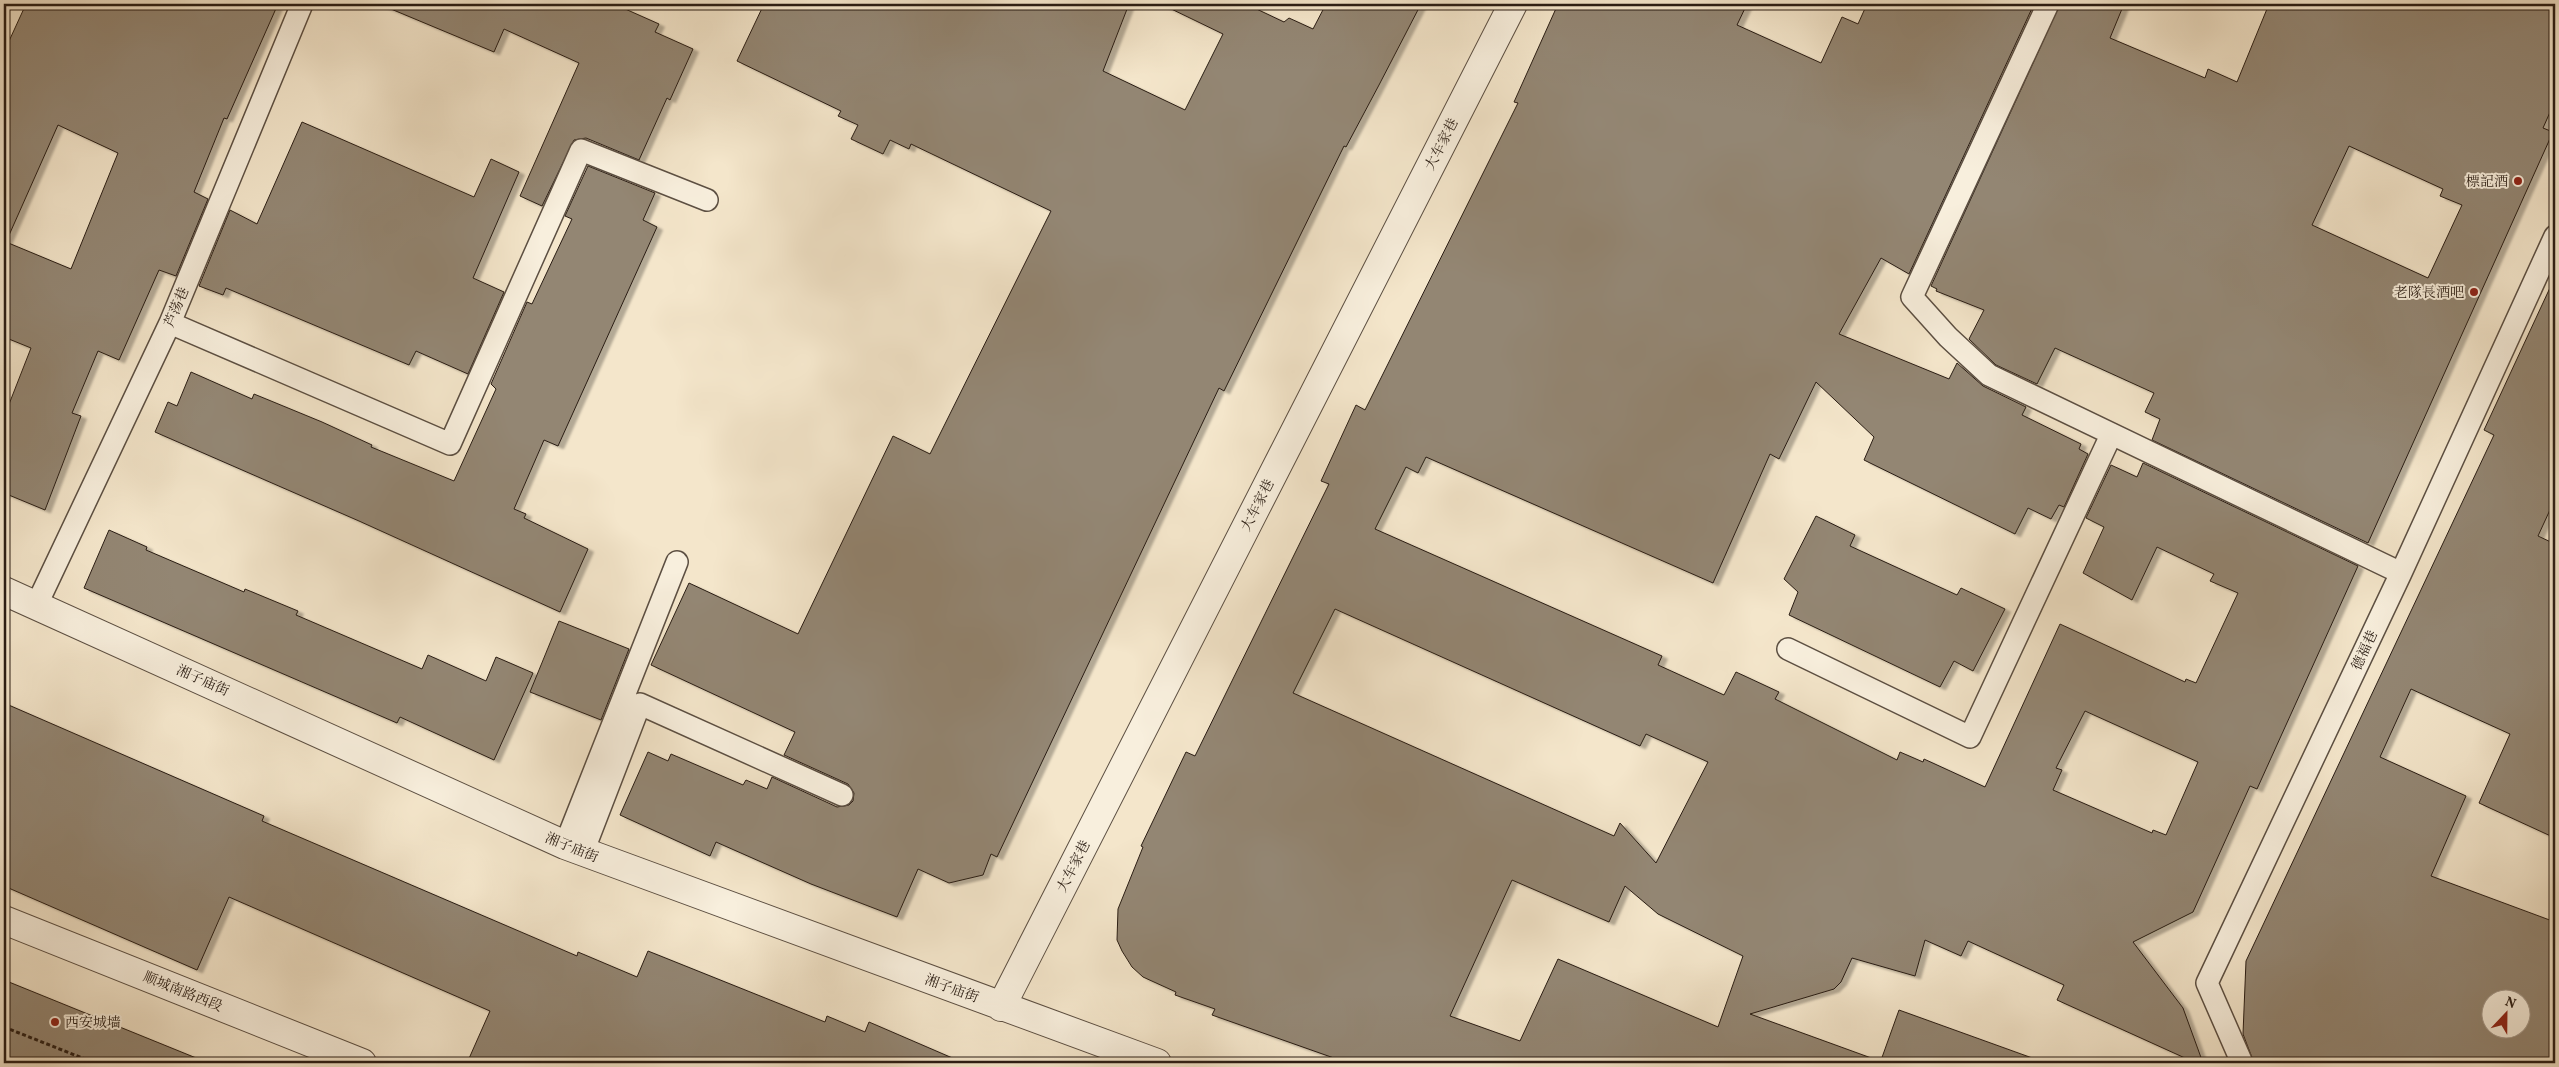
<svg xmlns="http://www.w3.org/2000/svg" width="2559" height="1067" viewBox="0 0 2559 1067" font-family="Vollkorn,'Noto Serif SC',serif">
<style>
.building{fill:#938673;stroke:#2a1d14;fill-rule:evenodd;filter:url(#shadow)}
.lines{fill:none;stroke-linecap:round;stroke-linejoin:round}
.service-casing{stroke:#5c4f42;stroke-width:24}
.tertiary-casing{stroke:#5c4f42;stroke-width:30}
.path{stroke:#2a1d14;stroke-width:3;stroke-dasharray:4 2.5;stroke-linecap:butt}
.service{stroke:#f8efdd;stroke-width:21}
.tertiary{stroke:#f8efdd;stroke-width:28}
.poi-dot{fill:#8f2418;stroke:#f8efdd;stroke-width:2}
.labels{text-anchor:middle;stroke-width:4;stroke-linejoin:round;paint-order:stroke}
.street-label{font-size:14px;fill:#2a1d14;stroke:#f8efdd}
.poi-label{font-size:14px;fill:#2a1d14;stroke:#f8efdd;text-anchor:end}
</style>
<defs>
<filter id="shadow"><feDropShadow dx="5.5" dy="3" stdDeviation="1" flood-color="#0004"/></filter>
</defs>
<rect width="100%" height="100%" fill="#f4e6cb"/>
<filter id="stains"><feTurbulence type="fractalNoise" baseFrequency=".004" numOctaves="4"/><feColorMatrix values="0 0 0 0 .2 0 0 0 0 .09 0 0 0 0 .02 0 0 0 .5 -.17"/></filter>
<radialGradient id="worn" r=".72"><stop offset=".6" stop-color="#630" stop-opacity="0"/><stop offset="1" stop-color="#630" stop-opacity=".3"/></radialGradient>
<path class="building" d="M26 4H278L227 119 224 118 194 192 208 199 176 276 159 270 119 360 98 351 72 413 81 416 45 510 4 493V417L31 348 4 337V52ZM58 125 118 153 71 269 6 242Z
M379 4H614L659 24 655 32 693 49 670 100 667 98 639 160 586 138 574 140 542 206 520 196 579 63 504 29 494 52Z
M764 4H1129L1103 71 1185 110 1223 34 1161 4H1246L1284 22 1289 18 1313 29 1326 4H1421L1379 85 1346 147 1344 146 1224 391 1219 388 997 857 991 854 983 875 949 883 918 869 897 917 811 884 716 842 710 856 620 815 648 752 668 761 671 754 743 785 746 780 767 789 772 777 837 807 849 805 853 801 854 793 848 784 784 755 795 732 651 665 689 583 798 634 893 436 930 454 1051 211 911 144 909 149 890 140 883 154 851 139 858 125 838 116 841 111 737 61Z
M1558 4H1747L1737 25 1821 63 1842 17 1858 24 1867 4H2034L1909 274 1881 258 1839 334 1949 379 1957 363 1983 386 2026 407 2022 415 2081 444 2079 449 2088 454 2064 507 2059 505 2051 519 2028 508 2015 534 1864 460 1874 437 1816 382 1779 459 1770 454 1713 583 1426 457 1418 473 1406 467 1375 529 1662 656 1658 665 1724 695 1736 672 1779 692 1775 699 1897 760 1900 752 1923 762 1924 759 1985 787 2060 624 2185 682 2186 679 2196 683 2238 593 2210 581 2214 574 2157 547 2132 600 2083 573 2104 527 2086 518 2111 465 2137 477 2143 463 2358 566 2257 789 2250 786 2193 912 2133 942 2183 1008 2203 1063H2196L2057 1000 2064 985 1968 941 1961 956 1925 940 1915 976 1852 958 1841 982 1834 989 1750 1014 1874 1059 1873 1063H1348L1212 1015 1215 1009 1175 995 1176 992 1143 977 1132 967 1122 951 1117 940 1118 909 1143 847 1141 846 1186 752 1195 756 1329 484 1321 481 1356 405 1365 410 1518 103 1514 102ZM1335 609 1640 746 1646 734 1708 762 1656 863 1620 823 1614 836 1293 693ZM2085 711 2198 762 2166 835 2153 830 2152 833 2053 790 2062 770 2056 768ZM1512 880 1609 922 1625 886 1658 914 1743 956 1718 1027 1558 959 1520 1041 1450 1016Z
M2060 4H2124L2110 38 2205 78 2208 69 2237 82 2269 4H2555V101L2543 128 2553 132 2368 543 2152 440 2160 419 2145 412 2154 393 2055 348 2037 384 1996 365 1969 339 1984 310 1936 291 1937 289 1931 286ZM2349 146 2443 189 2440 196 2462 205 2428 278 2312 225Z
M302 122 474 197 491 159 519 172 473 278 504 292 468 374 416 351 409 365 226 288 223 295 199 286 230 210 257 224Z
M588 166 655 193 643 220 657 227 558 446 544 440 514 509 526 514 524 518 588 549 560 612 359 521 155 432 168 402 177 406 191 372 252 399 254 394 322 422 372 445 371 447 454 481 496 389 491 384 527 302 532 304 572 219 565 216Z
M2555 277V499L2538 536 2555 544V838L2479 803 2510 734 2411 689 2380 757 2466 796 2431 876 2555 922V1063H2254L2243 1034 2246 961 2494 435 2484 430ZM2492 1000H2522V1030H2492Z
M1816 516 1855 535 1850 546 1957 595 1961 588 2005 609 1973 671 1954 661 1940 687 1789 615 1798 592 1784 579Z
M109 530 147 547 146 550 244 592 245 589 298 611 296 615 422 669 428 655 486 681 496 657 533 673 494 760 400 717 397 723 84 588Z
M559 621 629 649 601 720 530 692Z
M4 703 264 816 262 821 577 956 578 952 637 977 648 951 825 1022 827 1016 865 1032 869 1022 964 1063H467L490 1011 229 897 197 970 4 886Z
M4 980 206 1062V1063H4Z
M1899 1010 2035 1059 2034 1063H1880Z"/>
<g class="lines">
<g class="service-casing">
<path id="service" d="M2048 4 1912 297 1948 337 1989 375 2401 573
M170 323 450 444 581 150 707 200
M37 604 170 323 302 4
M1788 649 1970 737 2111 435
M565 845 677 562
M583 852 640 704 842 795
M2242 1063 2207 983 2401 573 2555 236"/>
</g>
<g class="tertiary-casing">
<path id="tertiary" d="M4 591 565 845 1157 1063
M4 920 362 1063
M1001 1007 1513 4"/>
</g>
<path class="path" d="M4 1027 95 1063"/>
<use href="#service" class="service"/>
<use href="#tertiary" class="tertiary"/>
</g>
<g class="poi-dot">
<circle cx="2518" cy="181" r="5"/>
<circle cx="2474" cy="292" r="5"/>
<circle cx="55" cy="1022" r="5"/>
</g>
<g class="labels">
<g class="street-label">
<text transform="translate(1441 144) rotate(-63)" y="5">大车家巷</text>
<text transform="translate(176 307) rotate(-67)" y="5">芦荡巷</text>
<text transform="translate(1257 505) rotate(-63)" y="5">大车家巷</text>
<text transform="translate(2364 650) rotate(-65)" y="5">德福巷</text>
<text transform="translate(203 680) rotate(24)" y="5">湘子庙街</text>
<text transform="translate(572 847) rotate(22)" y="5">湘子庙街</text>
<text transform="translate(1073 866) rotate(-63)" y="5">大车家巷</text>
<text transform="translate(952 988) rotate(20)" y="5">湘子庙街</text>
<text transform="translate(183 991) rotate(22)" y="5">顺城南路西段</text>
</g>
<g class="poi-label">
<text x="2508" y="186">標記酒</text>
<text x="2464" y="297">老隊長酒吧</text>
<text x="65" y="1027" text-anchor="start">西安城墙</text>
</g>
</g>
<rect width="2559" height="1067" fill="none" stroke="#f4e6cb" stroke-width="20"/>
<rect x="5" y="5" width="2549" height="1057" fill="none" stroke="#2a1d14" stroke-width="2.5"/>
<rect x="10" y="10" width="2539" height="1047" fill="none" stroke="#2a1d14"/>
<g transform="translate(2506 1014) rotate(22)"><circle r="24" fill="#f8efdd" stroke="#a69b8d"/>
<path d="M0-4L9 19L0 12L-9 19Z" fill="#8f2418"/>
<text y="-8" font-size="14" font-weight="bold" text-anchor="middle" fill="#2a1d14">N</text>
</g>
<rect width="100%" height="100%" filter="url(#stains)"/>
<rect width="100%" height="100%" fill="url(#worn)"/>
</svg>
